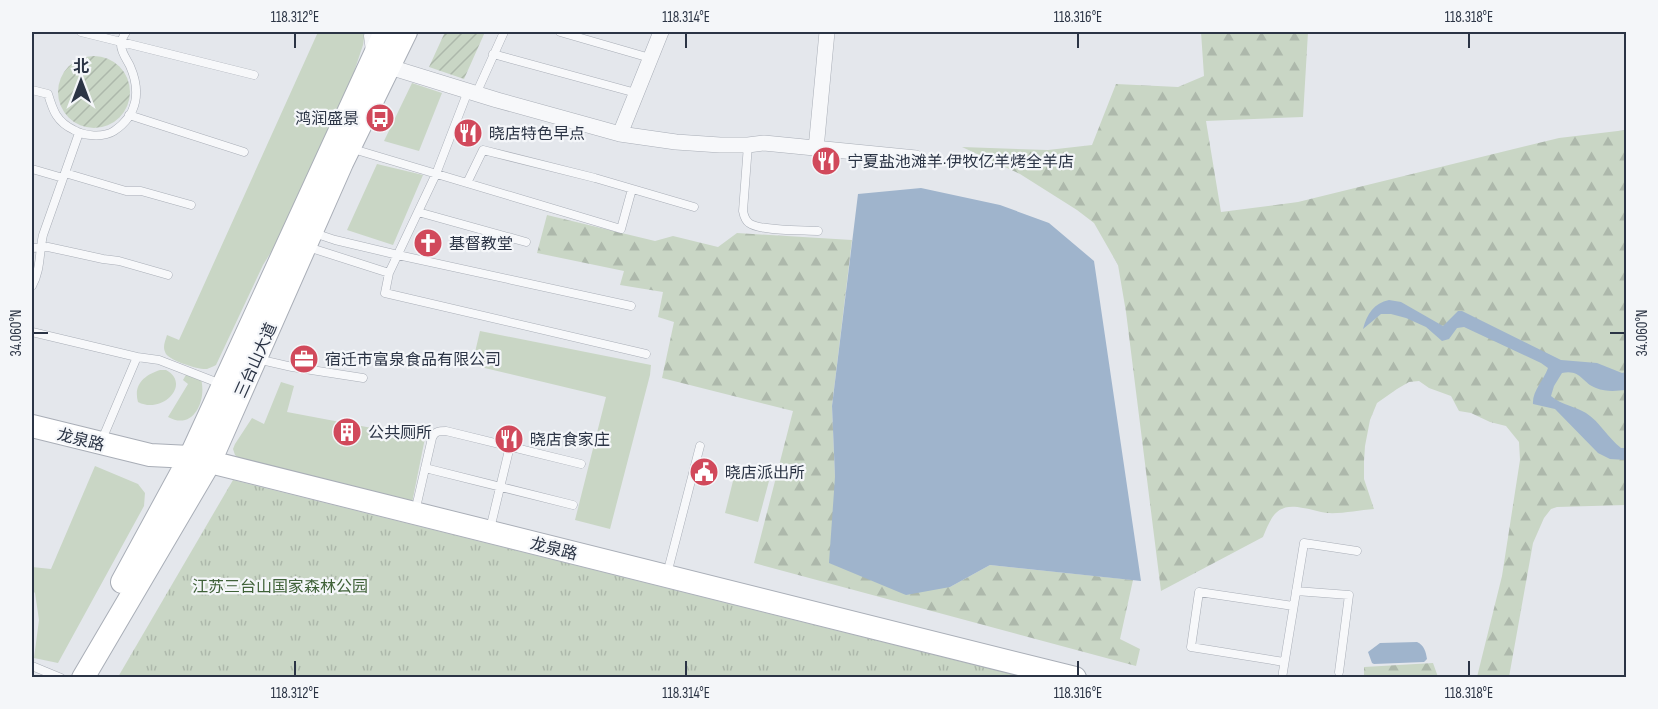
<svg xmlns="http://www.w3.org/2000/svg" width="1658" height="709" viewBox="0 0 1658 709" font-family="'Sofia Sans Condensed','Noto Sans SC',sans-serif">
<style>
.grass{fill:#c9d6c5}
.forest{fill:url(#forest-firs)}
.park{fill:url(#park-tufts)}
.garden{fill:url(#garden-furrows)}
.water{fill:#9fb4cc}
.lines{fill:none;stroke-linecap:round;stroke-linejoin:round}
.lane-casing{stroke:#a9aeb7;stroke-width:9}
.street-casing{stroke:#a9aeb7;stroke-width:16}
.secondary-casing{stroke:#a9aeb7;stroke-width:24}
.lane{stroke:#f7f8fa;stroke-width:8}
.street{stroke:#f7f8fa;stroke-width:15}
.secondary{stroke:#fff;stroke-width:22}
.ticks{fill:none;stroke:#2b3445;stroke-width:2}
.labels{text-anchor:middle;stroke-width:4.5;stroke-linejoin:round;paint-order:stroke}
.poi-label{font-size:16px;fill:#2b3445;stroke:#f4f6f9;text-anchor:start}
.street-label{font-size:16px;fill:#2b3445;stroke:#f4f6f9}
.park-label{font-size:16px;fill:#3f6138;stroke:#f4f6f9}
.neatline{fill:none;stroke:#2b3445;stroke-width:2}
.ticks-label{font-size:15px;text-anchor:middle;fill:#2b3445}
</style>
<defs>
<pattern id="forest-firs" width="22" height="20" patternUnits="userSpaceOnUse" patternTransform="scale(1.5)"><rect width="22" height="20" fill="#c9d6c5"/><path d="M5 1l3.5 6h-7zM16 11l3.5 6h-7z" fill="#adb8ab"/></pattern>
<pattern id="park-tufts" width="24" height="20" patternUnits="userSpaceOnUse" patternTransform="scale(1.5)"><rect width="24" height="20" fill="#c9d6c5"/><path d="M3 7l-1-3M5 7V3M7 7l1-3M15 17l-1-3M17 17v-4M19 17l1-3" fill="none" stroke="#adb8ab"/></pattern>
<pattern id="garden-furrows" width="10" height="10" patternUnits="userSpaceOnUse" patternTransform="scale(1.5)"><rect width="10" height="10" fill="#c9d6c5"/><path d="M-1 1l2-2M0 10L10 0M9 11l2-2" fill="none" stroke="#adb8ab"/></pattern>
</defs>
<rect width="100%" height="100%" fill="#e4e7ec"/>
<path class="grass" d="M318 32H365L363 45 353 75 281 236 263 265 216 365C214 366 210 368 207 369 199 370 171 361 166 354 162 347 165 342 167 335L179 340Z
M412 83 442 93 419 151 384 141Z
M377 164 423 175 393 245 347 230Z
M480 331 651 365 650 375 610 529 575 520 606 397 472 365Z
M160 370H166C192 384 162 415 138 402 133 384 145 375 160 370Z
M187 373 201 379C207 401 193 431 168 417L188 384 183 380Z
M281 382 294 386 287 412 425 438 412 503 250 468 235 455 233 449 235 444 252 418 264 424Z
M95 466 138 484 145 493 144 506 58 663 34 658 39 620 35 593 32 590V567L51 569Z
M735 473 769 481 758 522 725 513Z"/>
<path class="forest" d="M1201 32H1308L1303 117 1206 121 1221 212 1298 202 1559 138 1626 130V505L1557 507 1551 509 1544 518 1533 543 1509 677H1477L1502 576 1520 460 1519 442 1506 426 1490 422 1471 413 1459 411 1451 396 1429 388 1419 381 1409 382 1397 389 1377 403 1370 420 1365 446 1364 461V479L1374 509C1359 510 1342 514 1327 513 1319 512 1311 509 1303 508 1277 502 1271 517 1263 537L1161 591 1126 312 1118 265 1094 223 1077 210 1020 174 962 147 1048 150 1092 145 1116 84 1178 87 1204 76Z
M547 215 655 241 673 236 718 247 737 233 852 240 832 406 835 477 950 587 990 565 1133 580 1120 639 1140 649 1136 666 754 563 793 411 662 378 674 322 658 317 663 292 620 285 624 271 537 253Z
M1433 663 1438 677H1364V667Z"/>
<path class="park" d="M233 480 1023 677H118Z"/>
<path class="garden" d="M445 32H485L464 79 429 67Z
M58 92a36 36 0 1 1 72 0a36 36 0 1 1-72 0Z"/>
<path class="water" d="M921 188 1000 205 1049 223 1094 261 1141 581 990 565 950 587 906 595 829 563 835 477 832 406 858 194Z
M1389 300 1401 302 1443 326 1458 311H1462L1561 360 1597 363 1622 373 1626 372V390C1616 391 1606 392 1596 388 1582 383 1581 369 1562 373L1554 386 1551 396C1561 405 1575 406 1586 413 1600 422 1608 438 1621 448H1626V460L1610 459 1598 453 1555 409 1533 404C1532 391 1544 380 1548 368L1541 363 1464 327 1457 328 1449 339 1442 341 1426 327 1406 318 1391 314H1381L1363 329C1367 314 1374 303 1389 300Z
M1417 642C1424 645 1426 652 1427 659L1424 662 1374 664 1372 663 1368 652 1380 643Z"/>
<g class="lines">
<g class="lane-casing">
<path id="lane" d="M81 32 254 75
M369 32 368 36 370 51
M560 32 650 58
M493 54 636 93
M32 90 48 94C53 111 57 122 74 130 84 136 103 138 114 131 138 115 141 91 130 66 127 60 121 52 121 45 121 41 124 35 126 32
M468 91 436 174 389 273 385 293 646 354
M476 94 504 32
M129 115 244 152
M748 145 743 211C744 216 745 220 749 223 759 231 803 230 818 231
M353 149 621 229 632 189
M32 169 63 178
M65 173 126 191H141L191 205
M467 183 483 150 595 178 694 207
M418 212 526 242
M314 233 335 240 398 255 631 306
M308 247 389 273
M32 248 48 247 103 259 119 261 168 275
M32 286C41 270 39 252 43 235L79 133
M32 332 137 357 101 442
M137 357 159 360 221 384
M257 359 292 367 363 378
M425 468 573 505
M415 512 432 438C435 431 439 431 446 431L581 464
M490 529 510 446
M667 574 700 446
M1296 591 1349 595 1339 672
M1284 662 1191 647 1199 592 1293 606
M32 666 61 678
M1282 678 1304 543 1357 551"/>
</g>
<g class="street-casing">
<path id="street" d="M380 64 497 100 620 134 676 142 720 145H748L764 143 916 158
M620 134 661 32
M816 149 827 32"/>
</g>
<g class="secondary-casing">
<path id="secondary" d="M32 426 150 455 190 457 1075 678
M122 582 190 457 385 32
M83 678 210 462 342 163 406 32"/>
</g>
<use href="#lane" class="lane"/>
<use href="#street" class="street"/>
<use href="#secondary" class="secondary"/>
</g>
<path class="ticks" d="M295 33V48M686 33V48M1078 33V48M1469 33V48M33 333H48M1610 333H1625M295 661V676M686 661V676M1078 661V676M1469 661V676"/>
<defs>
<g id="bus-disc" transform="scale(1.5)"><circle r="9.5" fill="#d1495b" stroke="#f4f6f9"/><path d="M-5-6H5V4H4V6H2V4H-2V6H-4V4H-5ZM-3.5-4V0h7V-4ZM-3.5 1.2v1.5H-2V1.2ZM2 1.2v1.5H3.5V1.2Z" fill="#fff"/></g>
<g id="restaurant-disc" transform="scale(1.5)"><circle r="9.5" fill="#d1495b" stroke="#f4f6f9"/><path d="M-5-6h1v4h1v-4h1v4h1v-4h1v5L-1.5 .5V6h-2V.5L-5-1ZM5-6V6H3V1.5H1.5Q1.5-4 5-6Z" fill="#fff"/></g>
<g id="church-disc" transform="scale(1.5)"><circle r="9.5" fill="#d1495b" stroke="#f4f6f9"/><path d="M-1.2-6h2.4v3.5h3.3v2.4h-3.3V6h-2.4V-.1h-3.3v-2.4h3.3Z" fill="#fff"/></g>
<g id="office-disc" transform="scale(1.5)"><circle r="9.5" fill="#d1495b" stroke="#f4f6f9"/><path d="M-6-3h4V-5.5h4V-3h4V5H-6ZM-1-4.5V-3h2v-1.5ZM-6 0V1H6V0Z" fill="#fff"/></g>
<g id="building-disc" transform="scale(1.5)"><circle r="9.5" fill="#d1495b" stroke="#f4f6f9"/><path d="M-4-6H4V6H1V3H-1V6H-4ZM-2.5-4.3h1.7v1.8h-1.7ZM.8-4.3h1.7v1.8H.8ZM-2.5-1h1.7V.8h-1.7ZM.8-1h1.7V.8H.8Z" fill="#fff"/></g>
<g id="civic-disc" transform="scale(1.5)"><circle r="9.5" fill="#d1495b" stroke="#f4f6f9"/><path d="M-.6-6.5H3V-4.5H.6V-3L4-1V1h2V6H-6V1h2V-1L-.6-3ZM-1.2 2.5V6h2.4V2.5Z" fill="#fff"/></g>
</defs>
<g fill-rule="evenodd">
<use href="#bus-disc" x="380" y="118"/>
<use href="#restaurant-disc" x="468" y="133"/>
<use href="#restaurant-disc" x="826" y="161"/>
<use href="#church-disc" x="428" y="243"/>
<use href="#office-disc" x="304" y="359"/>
<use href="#building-disc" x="347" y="432"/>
<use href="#restaurant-disc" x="509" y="439"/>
<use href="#civic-disc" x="704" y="472"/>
</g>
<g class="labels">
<g class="poi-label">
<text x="359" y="124" text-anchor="end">鸿润盛景</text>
<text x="489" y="139">晓店特色早点</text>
<text x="847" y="167">宁夏盐池滩羊·伊牧亿羊烤全羊店</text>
<text x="449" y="249">基督教堂</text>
<text x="325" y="365">宿迁市富泉食品有限公司</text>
<text x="368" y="438">公共厕所</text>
<text x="530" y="445">晓店食家庄</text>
<text x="725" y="478">晓店派出所</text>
</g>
<g class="street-label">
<text transform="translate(255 360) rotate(-66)" y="6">三台山大道</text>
<text transform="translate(81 439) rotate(14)" y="6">龙泉路</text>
<text transform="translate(554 548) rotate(14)" y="6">龙泉路</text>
</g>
<g class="park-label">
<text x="280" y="592">江苏三台山国家森林公园</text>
</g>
</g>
<rect width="1658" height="709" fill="none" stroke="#f4f6f9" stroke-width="66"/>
<g transform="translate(81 81)" stroke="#f4f6f9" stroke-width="4.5" paint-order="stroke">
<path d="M0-4.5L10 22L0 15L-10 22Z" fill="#2b3445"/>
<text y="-9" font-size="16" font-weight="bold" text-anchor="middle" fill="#2b3445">北</text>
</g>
<rect x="33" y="33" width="1592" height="643" class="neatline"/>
<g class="ticks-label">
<text x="295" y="22">118.312°E</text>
<text x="686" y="22">118.314°E</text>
<text x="1078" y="22">118.316°E</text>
<text x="1469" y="22">118.318°E</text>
<text transform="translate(16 333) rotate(-90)" y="5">34.060°N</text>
<text transform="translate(1642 333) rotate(-90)" y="5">34.060°N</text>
<text x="295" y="698">118.312°E</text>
<text x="686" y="698">118.314°E</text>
<text x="1078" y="698">118.316°E</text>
<text x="1469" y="698">118.318°E</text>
</g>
</svg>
